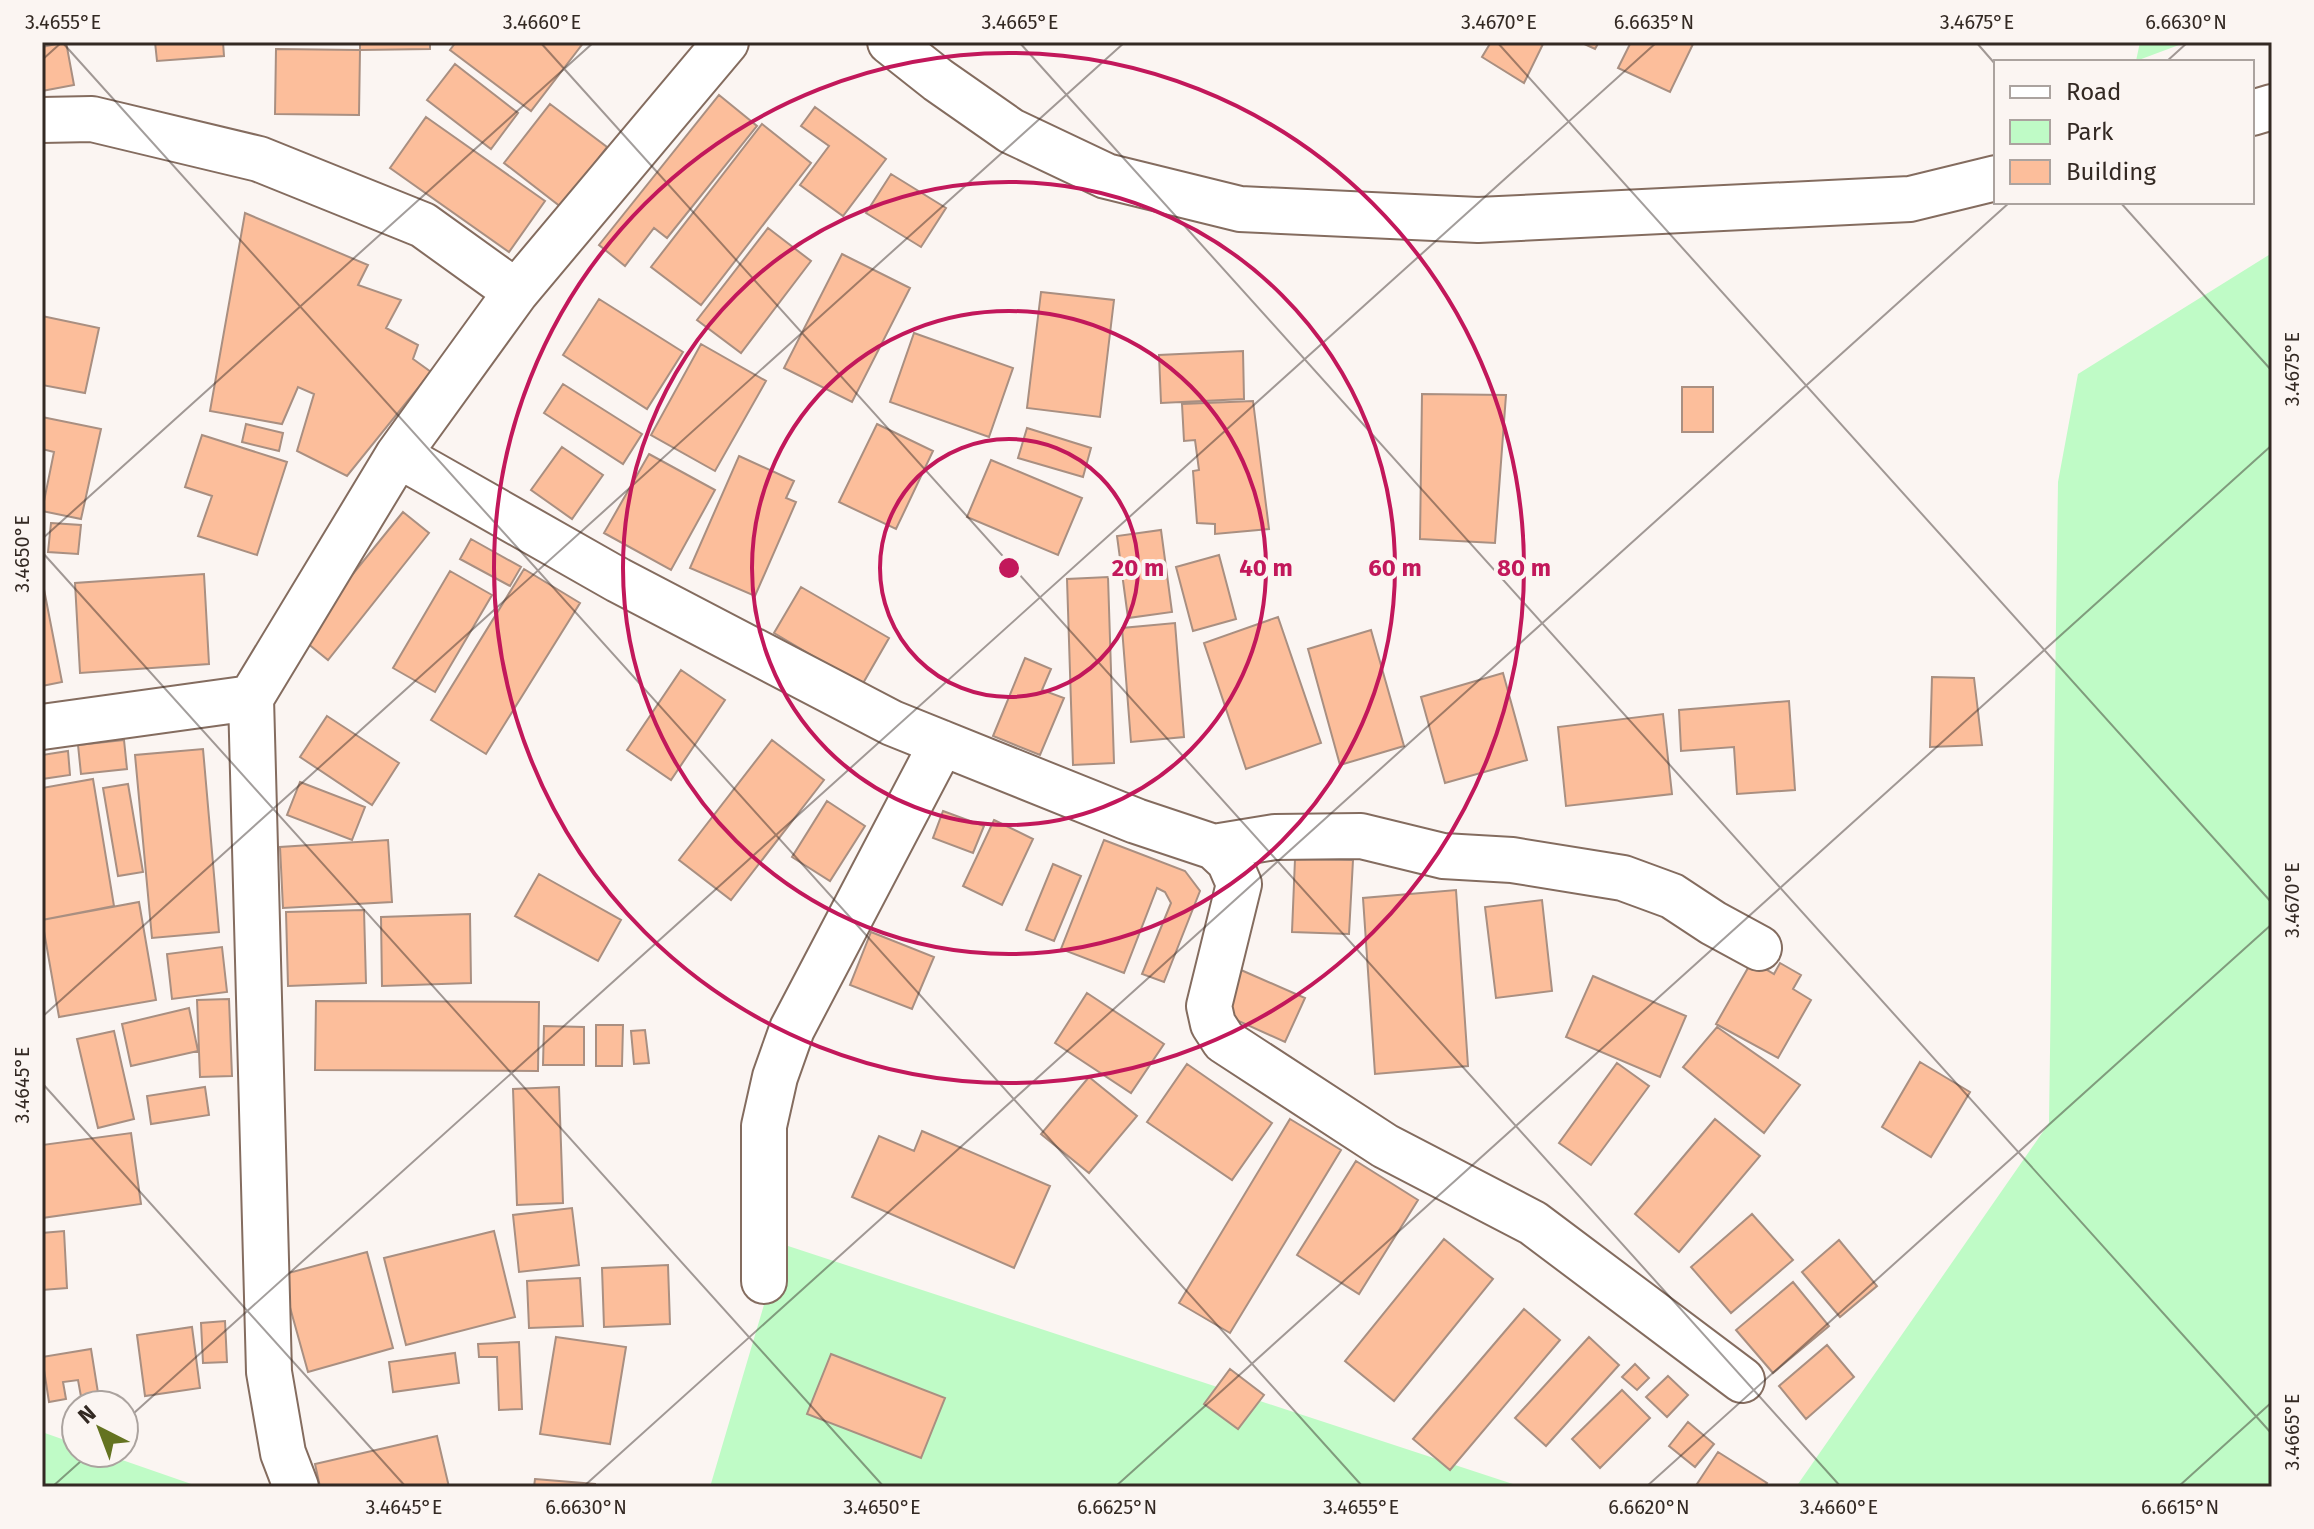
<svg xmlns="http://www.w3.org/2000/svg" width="2314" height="1529" viewBox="0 0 2314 1529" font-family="'Fira Sans',sans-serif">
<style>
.green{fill:#bffbc6}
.building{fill:#fcbe9b;stroke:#a98f81;stroke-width:2}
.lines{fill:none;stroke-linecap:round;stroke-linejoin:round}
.minor-casing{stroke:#846c5f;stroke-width:48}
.minor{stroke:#fff;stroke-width:44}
.ticks{fill:none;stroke:#332923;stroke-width:2;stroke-opacity:0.45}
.ring{fill:none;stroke:#c2185b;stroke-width:4}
.centre{fill:#c2185b;stroke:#fbf5f2;stroke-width:4}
.ring-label{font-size:24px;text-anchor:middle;font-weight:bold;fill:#c2185b;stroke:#fbf5f2;stroke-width:8;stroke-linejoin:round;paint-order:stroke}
.neatline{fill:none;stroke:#332923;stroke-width:3}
.ticks-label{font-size:20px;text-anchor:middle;fill:#332923}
</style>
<rect width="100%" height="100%" fill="#fbf5f2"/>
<path class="green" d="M2140 42H2187L2136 61Z
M2272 253V1487H1796L2049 1123 2058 482 2078 374Z
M782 1244 1522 1487H710Z
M42 1432 76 1444V1453H102L200 1487H42Z"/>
<path class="building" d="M66 42 74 85 42 91V47Z
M155 42H223L224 56 157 61Z
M360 42H430V49L360 50Z
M456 42H584L531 111 450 50Z
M1491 42H1544L1524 83 1482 57Z
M1580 42H1599L1595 49Z
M1631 42H1694L1670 92 1618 68Z
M276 49 360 50 359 115 275 114Z
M455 64 518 113 491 149 427 100Z
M719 95 757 126 667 238 654 228 625 266 599 245Z
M550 104 607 147 561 207 504 163Z
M815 107 886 159 843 216 800 185 829 146 801 126Z
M426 117 545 201 509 252 390 168Z
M762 124 811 163 701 305 651 267Z
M891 174 946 208 921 247 866 213Z
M245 213 368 265 358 285 401 300 386 328 418 345 413 359 431 372 347 476 297 451 314 394 298 387 282 424 210 411Z
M768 228 811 261 741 353 697 320Z
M842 254 910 288 852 402 784 368Z
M1041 292 1114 300 1100 417 1027 408Z
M599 299 683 352 647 409 563 355Z
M42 316 99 328 85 393 42 385Z
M914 333 1013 368 989 437 890 402Z
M701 344 766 381 715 471 651 435Z
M1243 351 1244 399 1161 403 1159 355Z
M563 384 642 434 623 464 544 413Z
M1682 387H1713V432H1682Z
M1422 394 1506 395 1495 543 1420 539Z
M1253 401 1269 529 1215 534V524L1197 523 1193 471 1199 470 1195 440 1184 441 1182 404Z
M42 417 101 429 81 519 42 511 54 452 42 449Z
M246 424 283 433 279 451 242 442Z
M877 424 933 451 896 529 839 502Z
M1027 428 1091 448 1083 477 1018 458Z
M202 435 287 462 257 555 198 536 212 496 185 487Z
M562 447 603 475 572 519 531 490Z
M649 454 715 490 671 570 604 533Z
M739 456 794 481 786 498 796 502 755 596 690 568Z
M991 460 1082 498 1058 555 967 517Z
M403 512 429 533 328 660 301 638Z
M51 523 81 525 78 554 48 552Z
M1161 530 1172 612 1128 618 1117 536Z
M471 539 521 567 510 586 460 559Z
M1219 555 1236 619 1193 631 1176 567Z
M524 569 580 603 486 754 431 720Z
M450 571 492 595 435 692 393 668Z
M204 574 209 664 80 673 75 583Z
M1108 577 1114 763 1073 765 1067 579Z
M42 579 62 682 42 686Z
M801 587 889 638 862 685 774 633Z
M1278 617 1321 743 1246 769 1204 643Z
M1175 623 1184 737 1131 742 1122 628Z
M1371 630 1404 746 1340 765 1308 649Z
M1025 658 1051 669 1042 690 1064 698 1040 755 993 736Z
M681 670 725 700 671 780 627 750Z
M1503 673 1527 760 1445 783 1421 697Z
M1932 677 1974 678 1982 745 1930 747Z
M1789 701 1795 790 1737 794 1734 747 1681 751 1679 710Z
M1663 714 1672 794 1566 806 1558 727Z
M327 716 399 763 372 805 300 757Z
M124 740 127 769 81 774 78 745Z
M772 740 824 780 731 900 679 860Z
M203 749 219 932 152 938 135 755Z
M68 751 70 775 42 779V755Z
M93 779 114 906 42 920V788Z
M300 782 365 807 352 840 287 815Z
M128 784 143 872 118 876 103 788Z
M827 801 865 826 830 881 792 857Z
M943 811 984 826 973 853 933 838Z
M994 820 1033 839 1002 905 963 886Z
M388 840 392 902 283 908 280 847Z
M1104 840 1185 871 1200 891 1164 982 1142 974 1171 903 1165 892 1157 888 1124 973 1061 949Z
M1295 859 1353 860 1349 934 1292 932Z
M1053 864 1081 876 1054 941 1026 930Z
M539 874 621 920 598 961 515 916Z
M1456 890 1468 1066 1375 1074 1363 898Z
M1542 900 1552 991 1496 998 1485 907Z
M139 902 156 1000 59 1017 42 920Z
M364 910 366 983 288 986 286 912Z
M470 914 471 983 382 986 381 917Z
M871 932 934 957 912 1009 850 985Z
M222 947 227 992 172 999 167 954Z
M1752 961 1774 974 1780 963 1801 975 1793 989 1811 1000 1778 1058 1716 1024Z
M1241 970 1305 998 1285 1042 1221 1013Z
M1593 976 1686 1016 1660 1077 1566 1037Z
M1087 993 1164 1044 1131 1093 1055 1043Z
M229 999 232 1076 200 1077 197 1000Z
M316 1001 539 1002 538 1071 315 1070Z
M189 1008 198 1051 131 1066 122 1024Z
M596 1025H623L622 1066H596Z
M544 1026 584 1027V1065H543Z
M1717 1027 1800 1085 1764 1133 1683 1067Z
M645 1030 649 1063 634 1064 631 1031Z
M114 1031 134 1119 98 1128 77 1039Z
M1920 1062 1970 1092 1931 1157 1882 1127Z
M1617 1063 1649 1086 1591 1165 1559 1143Z
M1187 1064 1272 1123 1232 1180 1147 1122Z
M1089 1077 1137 1116 1089 1173 1041 1134Z
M205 1087 209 1115 151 1124 147 1096Z
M559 1087 563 1203 517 1205 513 1089Z
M1290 1119 1341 1150 1230 1333 1179 1303Z
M1715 1119 1760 1156 1679 1252 1635 1214Z
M922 1131 1050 1186 1014 1268 852 1197 879 1136 914 1151Z
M131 1133 141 1204 42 1218V1145Z
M1356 1161 1418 1200 1359 1294 1297 1255Z
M572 1208 579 1265 519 1272 513 1215Z
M1752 1214 1793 1260 1731 1313 1691 1267Z
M64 1231 67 1288 42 1290V1233Z
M494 1231 515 1317 406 1345 384 1258Z
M1444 1239 1493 1279 1394 1401 1345 1361Z
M1839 1240 1877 1286 1840 1317 1802 1272Z
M367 1252 393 1348 308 1372 281 1275Z
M668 1265 670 1324 604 1327 602 1268Z
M580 1278 583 1326 529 1328 527 1281Z
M1793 1282 1829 1326 1773 1373 1736 1330Z
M1524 1309 1560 1340 1450 1470 1413 1439Z
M225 1321 227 1362 203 1363 201 1323Z
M192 1327 200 1388 145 1396 137 1335Z
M556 1337 626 1347 610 1444 540 1434Z
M1589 1337 1619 1365 1546 1446 1515 1418Z
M519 1342 522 1409 499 1410 497 1357H479L478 1344Z
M1827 1345 1854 1377 1806 1419 1779 1386Z
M91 1349 99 1399 82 1402 78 1380 63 1382 66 1399 49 1402 42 1357Z
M455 1353 459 1383 393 1392 389 1362Z
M831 1354 945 1398 921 1458 807 1414Z
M1635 1364 1649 1378 1637 1390 1622 1377Z
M1230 1369 1264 1395 1238 1429 1204 1404Z
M1668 1376 1688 1395 1667 1417 1646 1397Z
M1622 1390 1650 1418 1600 1468 1572 1439Z
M1688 1422 1714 1444 1695 1467 1669 1446Z
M437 1436 449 1487H320L315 1464Z
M1718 1452 1767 1483 1764 1487H1695Z
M535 1479 595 1484V1487H534Z"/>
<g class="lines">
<g class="minor-casing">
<path id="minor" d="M890 42 938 80 1011 131 1106 176 1240 209 1478 220 1910 199 1996 178
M2252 113 2272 107
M42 120 92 119 259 159 423 225 516 292
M398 455 618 580 892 723 1136 821 1214 847 1229 861 1239 884 1209 1006 1213 1024 1224 1041 1385 1146 1533 1223 1742 1380
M251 698 269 1372 283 1453 296 1487
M42 727 251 698 398 455 516 292 726 42
M1214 847 1275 837 1361 836 1443 856 1512 860 1623 878 1672 896 1713 923 1759 948
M764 1281V1126L775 1077 792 1029 942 743"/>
</g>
<use href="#minor" class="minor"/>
</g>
<path class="ticks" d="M62 42 1363 1487M540 42 1841 1487M1019 42 2272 1434M1497 42 2272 903M1976 42 1996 65M42 60 62 42M2166 62 2188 42M2120 202 2272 371M42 539 594 42M42 552 884 1487M42 1017 1125 42M42 1083 406 1487M124 1422 1657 42M52 1487 90 1453M583 1487 2010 202M1115 1487 2272 445M1646 1487 2272 924M2178 1487 2272 1402"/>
<g class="ring">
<circle cx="1009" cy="568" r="129"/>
<circle cx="1009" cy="568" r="257"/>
<circle cx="1009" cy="568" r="386"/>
<circle cx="1009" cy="568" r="515"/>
</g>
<circle cx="1009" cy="568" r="12" class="centre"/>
<g class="ring-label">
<text x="1138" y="576">20 m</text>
<text x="1266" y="576">40 m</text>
<text x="1395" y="576">60 m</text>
<text x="1524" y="576">80 m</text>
</g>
<rect width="2314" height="1529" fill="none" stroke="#fbf5f2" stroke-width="88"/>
<rect x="1994" y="60" width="260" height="144" fill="#fbf5f2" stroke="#aba39f" stroke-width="2"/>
<rect x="2010" y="86" width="40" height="12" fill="#ffffff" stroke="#aba39f" stroke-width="2"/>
<text x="2066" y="100" font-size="24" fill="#332923">Road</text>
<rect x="2010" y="120" width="40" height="24" fill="#bffbc6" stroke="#aba39f" stroke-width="2"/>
<text x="2066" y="140" font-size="24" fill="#332923">Park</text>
<rect x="2010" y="160" width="40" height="24" fill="#fcbe9b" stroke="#aba39f" stroke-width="2"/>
<text x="2066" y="180" font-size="24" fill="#332923">Building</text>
<g transform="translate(100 1429) rotate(318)"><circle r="38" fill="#fbf5f2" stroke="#aba39f" stroke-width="2"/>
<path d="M0-6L14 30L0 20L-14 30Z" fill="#647320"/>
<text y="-12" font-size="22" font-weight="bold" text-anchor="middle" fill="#332923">N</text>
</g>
<rect x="44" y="44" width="2226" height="1441" class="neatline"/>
<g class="ticks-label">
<text x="63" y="29">3.4655°E</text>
<text x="542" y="29">3.4660°E</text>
<text x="1020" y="29">3.4665°E</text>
<text x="1499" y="29">3.4670°E</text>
<text x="1654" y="29">6.6635°N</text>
<text x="1977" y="29">3.4675°E</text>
<text x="2186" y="29">6.6630°N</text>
<text transform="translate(2292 369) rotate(-90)" y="7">3.4675°E</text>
<text transform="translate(22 554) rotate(-90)" y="7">3.4650°E</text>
<text transform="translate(2292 900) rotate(-90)" y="7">3.4670°E</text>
<text transform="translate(22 1085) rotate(-90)" y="7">3.4645°E</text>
<text transform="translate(2292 1432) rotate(-90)" y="7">3.4665°E</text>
<text x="404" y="1514">3.4645°E</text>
<text x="586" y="1514">6.6630°N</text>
<text x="882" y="1514">3.4650°E</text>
<text x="1117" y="1514">6.6625°N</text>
<text x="1361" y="1514">3.4655°E</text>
<text x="1649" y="1514">6.6620°N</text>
<text x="1839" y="1514">3.4660°E</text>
<text x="2180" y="1514">6.6615°N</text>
</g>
</svg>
